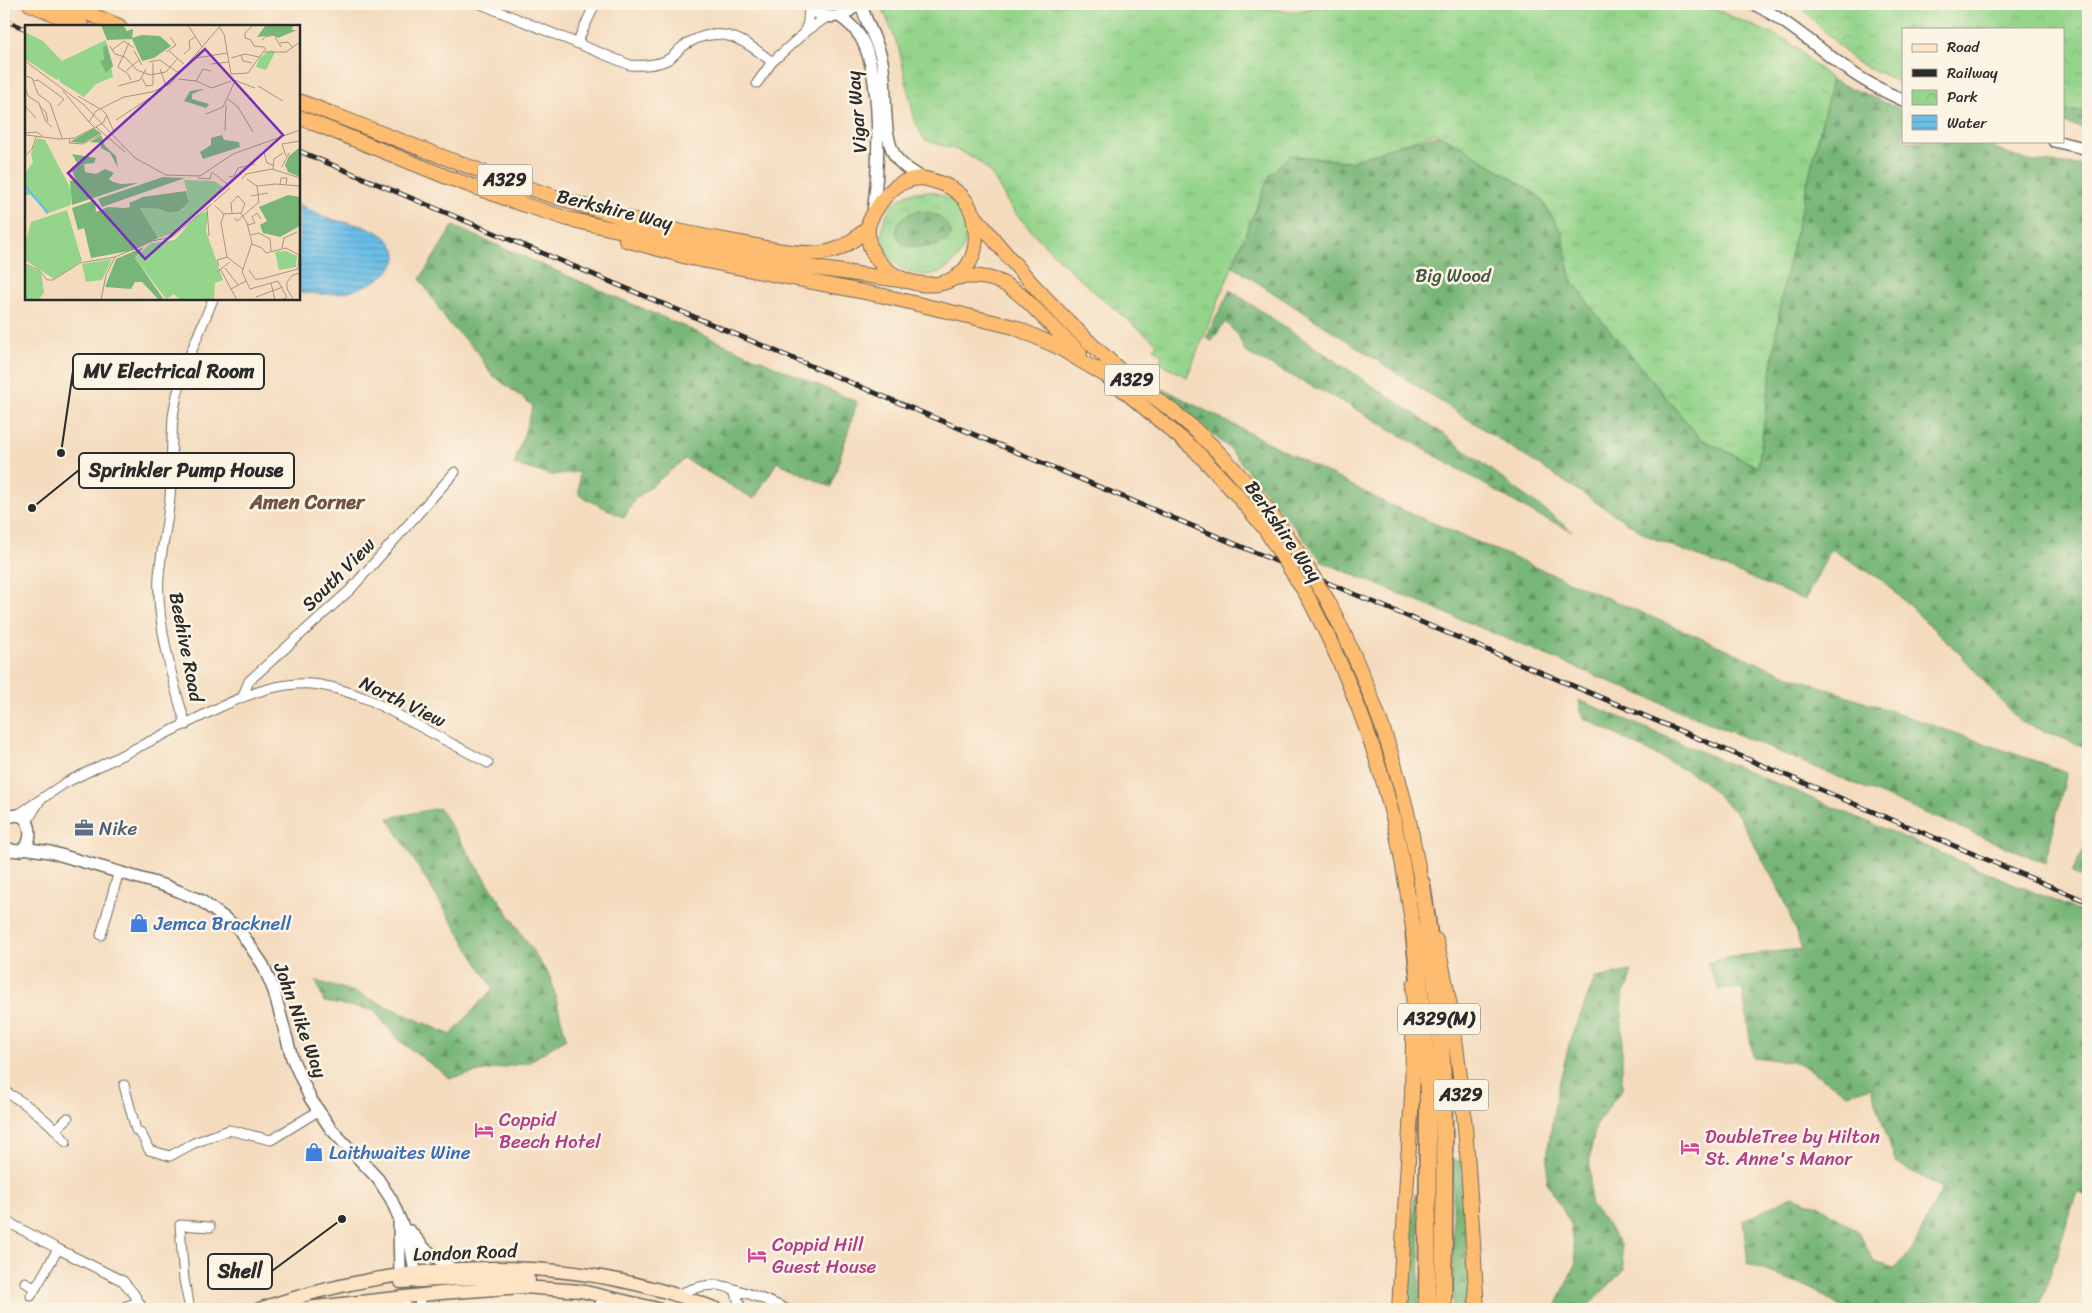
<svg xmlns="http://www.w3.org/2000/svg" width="2092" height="1313" viewBox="0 0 2092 1313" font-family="Sriracha,sans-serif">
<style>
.grass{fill:url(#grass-tufts);stroke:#60805b}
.forest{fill:url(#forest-firs);stroke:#517051}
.park{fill:url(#park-crowns);stroke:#60805b}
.water{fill:url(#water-rules);stroke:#4b7489}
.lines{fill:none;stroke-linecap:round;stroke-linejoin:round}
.minor-casing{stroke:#71695e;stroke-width:11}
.tertiary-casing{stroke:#71695e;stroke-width:14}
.secondary-casing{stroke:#71695e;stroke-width:15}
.trunk-casing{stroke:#71695e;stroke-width:16}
.motorway-casing{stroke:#71695e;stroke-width:19}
.minor{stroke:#fff;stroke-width:9}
.tertiary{stroke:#fff;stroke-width:11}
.secondary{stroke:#fee4c5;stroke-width:12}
.trunk{stroke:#fdbc6f;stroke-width:14}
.motorway{stroke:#fdbc6f;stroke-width:16}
.rail-casing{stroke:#2b2b2b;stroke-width:5}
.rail{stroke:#fcf5e5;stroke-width:3;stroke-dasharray:9;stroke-linecap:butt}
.trunk-bridge-casing{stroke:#71695e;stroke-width:16;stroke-linecap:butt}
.trunk-bridge{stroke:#fdbc6f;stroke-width:14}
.labels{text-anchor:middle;stroke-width:5;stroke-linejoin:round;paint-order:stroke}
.shield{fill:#fcf5e5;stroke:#6a6863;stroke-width:1}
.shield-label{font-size:18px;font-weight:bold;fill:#2b2b2b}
.street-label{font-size:19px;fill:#2b2b2b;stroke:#fcf5e5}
.park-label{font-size:19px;fill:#455543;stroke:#fcf5e5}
.service-label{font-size:19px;fill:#4e5e75;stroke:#fcf5e5;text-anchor:start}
.shop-label{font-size:19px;fill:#366cbe;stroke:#fcf5e5;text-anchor:start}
.hotel-label{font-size:19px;fill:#b23c85;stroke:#fcf5e5;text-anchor:start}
.neighbourhood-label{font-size:20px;font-weight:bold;fill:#705446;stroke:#fcf5e5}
.inset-river{fill:none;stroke:#6bbee7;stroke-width:2.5}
.inset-road{fill:none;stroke:#a49583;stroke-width:1}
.view{fill:#7b2cbf;fill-opacity:0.15;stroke:#7b2cbf;stroke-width:2.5}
.inset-edge{fill:none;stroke:#2b2b2b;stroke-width:2.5}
.leader{fill:none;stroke:#2b2b2b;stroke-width:2}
.callout-dot{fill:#2b2b2b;stroke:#fcf5e5;stroke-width:2}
.callout{fill:#fcf5e5;stroke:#2b2b2b;stroke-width:2}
.callout-label{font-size:20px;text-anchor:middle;font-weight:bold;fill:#2b2b2b}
</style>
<defs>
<pattern id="grass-tufts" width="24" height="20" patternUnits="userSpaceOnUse" patternTransform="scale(1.25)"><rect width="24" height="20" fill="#94d48b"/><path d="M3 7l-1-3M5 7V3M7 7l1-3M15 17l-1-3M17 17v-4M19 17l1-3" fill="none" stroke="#80b678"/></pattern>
<pattern id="forest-firs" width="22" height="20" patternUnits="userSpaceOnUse" patternTransform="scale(1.25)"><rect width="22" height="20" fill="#77b677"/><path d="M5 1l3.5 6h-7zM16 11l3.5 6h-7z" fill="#629462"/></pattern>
<pattern id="park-crowns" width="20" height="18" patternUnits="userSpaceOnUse" patternTransform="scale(1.25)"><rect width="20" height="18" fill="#94d48b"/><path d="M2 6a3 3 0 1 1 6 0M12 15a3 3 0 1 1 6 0" fill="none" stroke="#80b678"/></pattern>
<pattern id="water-rules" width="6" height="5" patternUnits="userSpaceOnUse" patternTransform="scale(1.25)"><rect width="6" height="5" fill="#6bbee7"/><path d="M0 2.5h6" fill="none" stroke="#589bbb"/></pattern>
</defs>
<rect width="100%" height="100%" fill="#fcf5e5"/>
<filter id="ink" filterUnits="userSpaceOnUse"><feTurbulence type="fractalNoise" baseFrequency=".02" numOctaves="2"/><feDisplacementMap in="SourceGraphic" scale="10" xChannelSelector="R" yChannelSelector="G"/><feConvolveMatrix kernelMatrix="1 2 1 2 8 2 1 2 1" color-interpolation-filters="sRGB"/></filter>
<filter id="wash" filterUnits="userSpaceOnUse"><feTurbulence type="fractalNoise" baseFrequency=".0096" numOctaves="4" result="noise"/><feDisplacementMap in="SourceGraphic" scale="20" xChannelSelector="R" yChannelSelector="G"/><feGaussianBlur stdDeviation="1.12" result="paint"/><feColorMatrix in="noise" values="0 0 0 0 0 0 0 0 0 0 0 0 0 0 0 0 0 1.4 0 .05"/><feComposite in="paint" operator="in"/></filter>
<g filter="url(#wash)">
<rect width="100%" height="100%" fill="#f4dbbe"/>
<path class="grass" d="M881 4H1238L1291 12 1337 4H1687L1717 10 1788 41 1832 80 1783 286 1758 467 1700 438 1593 310 1570 277 1562 232 1538 195 1459 145 1435 133 1350 162 1314 157 1270 175 1187 377 1160 363 1162 355 1154 348 1157 343C1106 304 1059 263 1017 215 1001 197 998 176 977 160 961 149 942 147 924 139L915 121 899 49Z
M882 233a42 42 0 1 1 84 0a42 42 0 1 1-84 0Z"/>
<path class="forest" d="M1832 80 1903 110V141H1977L2028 161 2088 166V748L2020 722 1961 655 1883 581 1831 549 1805 600 1648 536 1232 266 1270 175 1290 155 1350 162 1395 146 1439 135 1461 146 1539 196 1562 232 1570 277 1593 310 1700 438 1758 467 1783 286Z
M2063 111H2088V129L2063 123Z
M919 211C938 213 944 217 952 235 936 251 925 247 904 246L896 235C899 218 902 215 919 211Z
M453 226 857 402 831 487 777 462 754 499 685 459 635 499 624 518 579 495V472L552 475 514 465 533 406 490 373 477 351 449 324 420 279Z
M1230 290 1438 430 1572 531 1535 514 1349 405 1245 352 1238 335 1225 322 1212 341 1206 338Z
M1146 380 1384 502 1782 673 2067 772 2045 863 1323 562 1229 448Z
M1579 700 2088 915V1197L2077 1192 2039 1309H1843L1815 1290 1748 1264 1743 1221 1792 1196 1818 1205 1858 1231 1874 1262 1894 1268 1911 1252 1942 1188 1896 1163 1871 1087 1847 1094 1799 1063 1753 1057 1742 988 1719 990 1707 963 1735 956 1802 949 1784 899 1738 815 1700 778 1582 717Z
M439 808 551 979 566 1038 529 1062 450 1078 398 1040 374 1010 324 1002 316 981 352 991 451 1035 493 988 388 818Z
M2088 841V879L2072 873Z
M1631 971 1629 985 1622 994V1089L1596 1125 1590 1154V1204L1607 1224 1621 1246 1624 1270 1588 1306 1590 1309H1555L1576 1262 1571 1224 1547 1183 1548 1148 1557 1092 1569 1045 1595 978Z
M1455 1159 1461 1162 1470 1309H1453V1161Z
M1415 1193C1422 1204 1419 1290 1419 1309H1406Z"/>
<path class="park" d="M1798 4H2088V111H2063V29H1903V84L1854 61Z"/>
<path class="water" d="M299 204C309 210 319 216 330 219 348 224 368 224 384 236 420 265 366 289 341 293 326 295 313 294 299 292Z"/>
</g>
<g filter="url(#ink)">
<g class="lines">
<g class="minor-casing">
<path id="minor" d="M481 4 630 65C641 66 657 65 667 60 673 57 677 51 682 47 716 22 743 38 772 62
M804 33 808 22 809 5
M577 43 595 4
M757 83 772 62 804 33 827 17
M243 696 249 681 350 590 455 472
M186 725C173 684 156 619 159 576 161 550 168 523 170 497 172 471 171 444 173 417 178 376 198 337 213 299
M16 816 65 783 218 708C248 694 286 679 320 685 338 688 355 694 372 701L488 763
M27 822 39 802
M4 858 11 850
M101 935 119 871
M124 1085 136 1130 142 1135 149 1150 170 1156 194 1143 229 1130 271 1140 318 1111
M4 1091C27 1104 49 1120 66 1142
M56 1129 68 1118
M4 1220 58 1249 123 1281 134 1294 143 1309
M25 1282 35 1289
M735 1290 741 1309
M31 1296 58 1249
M419 1296 420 1309
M674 1296C688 1290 701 1285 716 1285 731 1286 772 1302 786 1309
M404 1298 406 1309
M126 1306 139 1302
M190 1309 184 1280 180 1225 210 1227
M596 1309 605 1298 610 1296"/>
</g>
<g class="tertiary-casing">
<path id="tertiary" d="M808 4C821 22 843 20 857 4
M861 4C866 24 878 41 882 61 888 90 881 131 895 156 901 166 913 172 922 178
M1754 4C1788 21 1815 46 1846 68 1863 81 1883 91 1903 100
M839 16C848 22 855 28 861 38 883 78 879 168 873 213
M2054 141 2088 149
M4 820C38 797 39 869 4 846
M23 848 50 852 166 886 200 900 238 928 263 965 274 991 292 1058 310 1098 331 1129 378 1179 391 1199 410 1243 415 1272
M399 1222 400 1274
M410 1231 425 1249 451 1268"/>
</g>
<g class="secondary-casing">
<path id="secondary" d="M401 1282 478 1278 529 1280
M259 1309C411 1258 564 1250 717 1309
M297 1309 441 1293 523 1287 581 1291 658 1309"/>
</g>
<g class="trunk-casing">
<path id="trunk" d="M30 4 82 26
M65 4 119 26
M299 101C440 156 579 215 729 241 759 246 792 255 822 253 840 251 855 240 867 228
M299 117 447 177 516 202 568 219 745 258 906 281
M922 178C952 184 972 196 975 228 977 241 975 254 968 265 941 306 864 277 868 229 868 220 876 210 881 202 892 187 903 179 922 178Z
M974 215C1018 271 1068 325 1122 372 1145 392 1171 408 1193 428 1231 462 1263 501 1292 543
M626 240 691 258 884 296 1014 327 1056 346 1103 374
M955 278C998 271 1016 289 1044 318 1056 330 1068 342 1080 353
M1098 369 1195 450 1237 495 1265 529
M1308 597C1344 665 1372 735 1391 810 1402 850 1407 892 1414 934V944
M1328 601C1360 664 1387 731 1404 800 1412 830 1416 862 1424 893
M1436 940C1466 1060 1469 1187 1477 1309
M1399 1309 1412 1096 1414 985"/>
</g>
<g class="motorway-casing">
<path id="motorway" d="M1422 884C1430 943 1440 1003 1442 1062 1446 1144 1444 1227 1443 1309
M1414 934 1424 1029 1428 1090 1427 1309"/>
</g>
<use href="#minor" class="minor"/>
<use href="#tertiary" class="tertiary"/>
<use href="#secondary" class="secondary"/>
<use href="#trunk" class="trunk"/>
<use href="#motorway" class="motorway"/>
<g class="rail-casing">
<path id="rail" d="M4 20 26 29
M299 151 2088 902"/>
</g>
<use href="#rail" class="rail"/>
<g class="trunk-bridge-casing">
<path id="trunk-bridge" d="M1265 529 1308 597
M1292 543 1328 601"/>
</g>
<use href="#trunk-bridge" class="trunk-bridge"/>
</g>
</g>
<defs>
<g id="office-bare" transform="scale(1.5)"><path d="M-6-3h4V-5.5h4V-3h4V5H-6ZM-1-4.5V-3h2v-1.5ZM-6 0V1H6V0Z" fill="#5c6f8a" stroke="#fcf5e5" stroke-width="2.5" paint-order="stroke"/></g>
<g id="shop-bare" transform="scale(1.5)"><path d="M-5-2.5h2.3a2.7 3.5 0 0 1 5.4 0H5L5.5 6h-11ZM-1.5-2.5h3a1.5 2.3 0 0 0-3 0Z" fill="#3f7fe0" stroke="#fcf5e5" stroke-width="2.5" paint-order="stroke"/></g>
<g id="hotel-bare" transform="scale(1.5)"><path d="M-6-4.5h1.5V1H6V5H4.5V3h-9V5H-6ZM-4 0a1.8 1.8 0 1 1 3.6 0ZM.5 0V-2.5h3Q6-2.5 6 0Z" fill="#d1479c" stroke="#fcf5e5" stroke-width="2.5" paint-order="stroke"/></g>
</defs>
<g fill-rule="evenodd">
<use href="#office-bare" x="84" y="828"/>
<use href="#shop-bare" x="139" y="923"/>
<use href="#hotel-bare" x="484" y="1130"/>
<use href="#hotel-bare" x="1690" y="1147"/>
<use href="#shop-bare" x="314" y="1152"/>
<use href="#hotel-bare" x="757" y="1255"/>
</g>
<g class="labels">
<g class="shield">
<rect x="477.5" y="164.5" width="55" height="31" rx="4"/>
<rect x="1104.5" y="364.5" width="55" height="31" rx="4"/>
<rect x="1398" y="1003.5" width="82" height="31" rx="4"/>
<rect x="1433.5" y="1079.5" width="55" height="31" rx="4"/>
</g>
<g class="shield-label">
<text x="505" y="186">A329</text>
<text x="1132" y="386">A329</text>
<text x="1439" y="1025">A329(M)</text>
<text x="1461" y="1101">A329</text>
</g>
<g class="street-label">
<text transform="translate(856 112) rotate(-95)" y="7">Vigar Way</text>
<text transform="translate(615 209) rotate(14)" y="7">Berkshire Way</text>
<text transform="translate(1284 531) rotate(55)" y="7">Berkshire Way</text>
<text transform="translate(338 574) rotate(-45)" y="7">South View</text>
<text transform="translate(187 647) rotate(79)" y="7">Beehive Road</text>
<text transform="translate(403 701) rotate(26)" y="7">North View</text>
<text transform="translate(301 1020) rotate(70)" y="7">John Nike Way</text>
<text transform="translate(465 1252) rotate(-2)" y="7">London Road</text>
</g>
<g class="park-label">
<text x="1453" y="282">Big Wood</text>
</g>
<g class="service-label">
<text x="99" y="835">Nike</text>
</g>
<g class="shop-label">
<text x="154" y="930">Jemca Bracknell</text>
<text x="329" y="1159">Laithwaites Wine</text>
</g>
<g class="hotel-label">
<text x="499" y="1126">Coppid<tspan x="499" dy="22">Beech Hotel</tspan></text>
<text x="1705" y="1143">DoubleTree by Hilton<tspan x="1705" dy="22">St. Anne's Manor</tspan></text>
<text x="772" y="1251">Coppid Hill<tspan x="772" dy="22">Guest House</tspan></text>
</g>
<g class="neighbourhood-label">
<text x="307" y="509">Amen Corner</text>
</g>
</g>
<g transform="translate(25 25)">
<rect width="275" height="275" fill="#f4dbbe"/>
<path d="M0 7 18 16 37 36 81 15 88 52 71 59 59 72 35 57 34 53 32 55 0 34ZM159 155 189 156 200 163 150 208 133 213 115 183 135 184 145 188 156 186 164 174ZM42 185 57 236 29 254 0 235V219L6 197ZM261 226 272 231 271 242 254 245 250 227ZM0 240 16 247 19 268 13 275H0Z" fill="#94d48b"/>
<path d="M76 0H98L102 6 108 4 107 13 117 10 135 11 146 21 129 33 117 36 107 14 82 15ZM241 0H268L267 5H272L253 13 249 10 232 12ZM82 20 88 41 81 48 75 36 79 35 78 22ZM177 64H179L167 69V74L184 79 181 83 159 76 165 66ZM69 103 76 108 58 118 45 117ZM76 110 80 121 91 131 93 143 85 128 76 123V118L65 117ZM197 110 199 115 214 117 215 122 178 134 175 127 186 120V113ZM275 122V152L263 147 260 140 264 131ZM47 129 71 133 69 138 59 139 60 147 71 149 80 144 89 148 84 154 88 157 96 159 113 158 47 180 45 156 51 155 46 143 52 138ZM138 152 160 153 77 182 73 174ZM161 166 164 176 155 186 145 188 135 184 115 183 133 213 109 225 66 233 59 203 53 205 47 183 70 175 71 187 83 182 100 183 105 182 104 178 118 172ZM263 170 275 172V201L255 212 238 208 235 200 242 196 234 182ZM119 222 110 233 139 275H134L117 257H110L106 264 80 262 91 234Z" fill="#77b677"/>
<path d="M246 25 250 27 241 45 231 42 235 32ZM12 113 20 115 46 164V180L21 189 9 170H0V148L8 137 6 129ZM183 186 181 206 198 255 190 258 189 275H155L149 269 141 274 110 233 126 218 150 215 171 191Z" fill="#94d48b"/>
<path d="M87 234 77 255 61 257 57 239Z" fill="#94d48b"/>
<path class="inset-river" d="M0 161 23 188"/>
<path class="inset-road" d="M163 0 177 22M228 0 220 8V13L226 15 229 21 239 22 241 26M194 2 199 9 206 49 223 48 238 27H261L275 17M237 15 240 12 249 10 256 22M104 18 93 42 103 49 106 55M255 18 263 17 268 23M85 21 90 29 100 32 112 45 125 50 141 47 152 34M87 25 99 16 109 23M109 26 117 40M144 26 159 39M141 27 151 20 145 12M159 29 165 24 164 16 170 12M216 30 218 36 227 38M171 33 202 28M206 33 220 29 234 32M0 36 58 79 110 133 141 150 175 151 208 129 275 105M124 37 135 35 155 49M186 39 204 37M135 44 141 60M101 46 114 35M0 51 7 53 13 69 25 78 37 113M117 53 121 61 128 60V38M153 54 171 56 187 63 206 56M209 55 230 63M9 56 13 55 39 74 33 81M171 56 178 44 186 46M93 61 115 55 121 44M233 61 258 76M0 62 3 71 14 78 21 97 27 102M38 66 64 97M53 71 75 84M203 74 213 82 228 107M0 81 11 93M14 81 21 87 23 97M181 89 198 82 209 58M82 91 89 107M91 95 137 65M69 102 64 97 71 86 99 72 127 67 145 59 196 0M71 102 100 127M200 106 201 80M0 108 12 107 17 111M1 110 34 114 50 113 78 98 82 90 76 84M45 114 44 118 58 119 76 109M239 127 242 138 248 140M0 131 7 124 11 112M261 131 257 119 275 116M257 142 264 128M248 144 249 134 258 128M188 148 202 159M204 152 209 151 213 143 230 139M173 153 185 154 187 147M217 154 221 149 247 144 275 153M255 159 256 153H262L261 159M232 161 250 159 275 161M226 171 243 168M210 173 213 171 220 179 216 188M189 177 205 163M190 181 199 189 216 188 222 198 227 218 217 247M182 182 184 211M207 188 206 178 210 174M199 189 196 198 202 232 219 245M0 190V213M210 193 212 196 234 177 232 161 222 154M223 200 230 198 227 192 232 188 236 194M226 210 234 208 245 214 246 226M227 219 237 223 241 228 261 223 274 230 273 244 236 254M257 223 259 213 272 207M0 239 14 245 22 255H28L55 238 90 232 127 216 147 212 187 179M194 241 192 235 202 232M200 243 213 260M196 245 206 264M224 245 230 254H236M192 247 205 237M217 247 225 264 253 256M253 256 262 272 257 275M246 258 250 275M231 272 258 262M76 275 81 250 90 232M212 275 206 264 221 256M269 275 262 264V257L268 250 275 248"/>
<path class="view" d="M180 24 258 110 120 234 43 148Z"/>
<rect width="275" height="275" class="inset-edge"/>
</g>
<path class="leader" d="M61 453L73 371M32 508L79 470M342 1219L272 1271"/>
<g class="callout-dot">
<circle cx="61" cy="453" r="5"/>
<circle cx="32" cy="508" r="5"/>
<circle cx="342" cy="1219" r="5"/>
</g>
<g class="callout">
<rect x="73" y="354" width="191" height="35" rx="5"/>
<rect x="79" y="453" width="215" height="35" rx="5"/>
<rect x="208" y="1254" width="64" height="35" rx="5"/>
</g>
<g class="callout-label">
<text x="169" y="378">MV Electrical Room</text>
<text x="186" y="477">Sprinkler Pump House</text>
<text x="240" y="1278">Shell</text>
</g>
<rect width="2092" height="1313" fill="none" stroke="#fcf5e5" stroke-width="20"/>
<rect x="1902" y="28" width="162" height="115" fill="#fcf5e5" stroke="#a8a49b"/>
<rect x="1912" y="44" width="25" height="8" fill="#fee4c5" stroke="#a8a49b"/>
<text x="1947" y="52" font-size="15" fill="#2b2b2b">Road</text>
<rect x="1912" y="69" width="25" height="8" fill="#2b2b2b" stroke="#a8a49b"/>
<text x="1947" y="78" font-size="15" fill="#2b2b2b">Railway</text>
<rect x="1912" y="90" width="25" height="15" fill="url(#park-crowns)" stroke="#a8a49b"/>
<text x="1947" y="102" font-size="15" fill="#2b2b2b">Park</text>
<rect x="1912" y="115" width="25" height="15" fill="url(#water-rules)" stroke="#a8a49b"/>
<text x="1947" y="128" font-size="15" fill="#2b2b2b">Water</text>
</svg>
